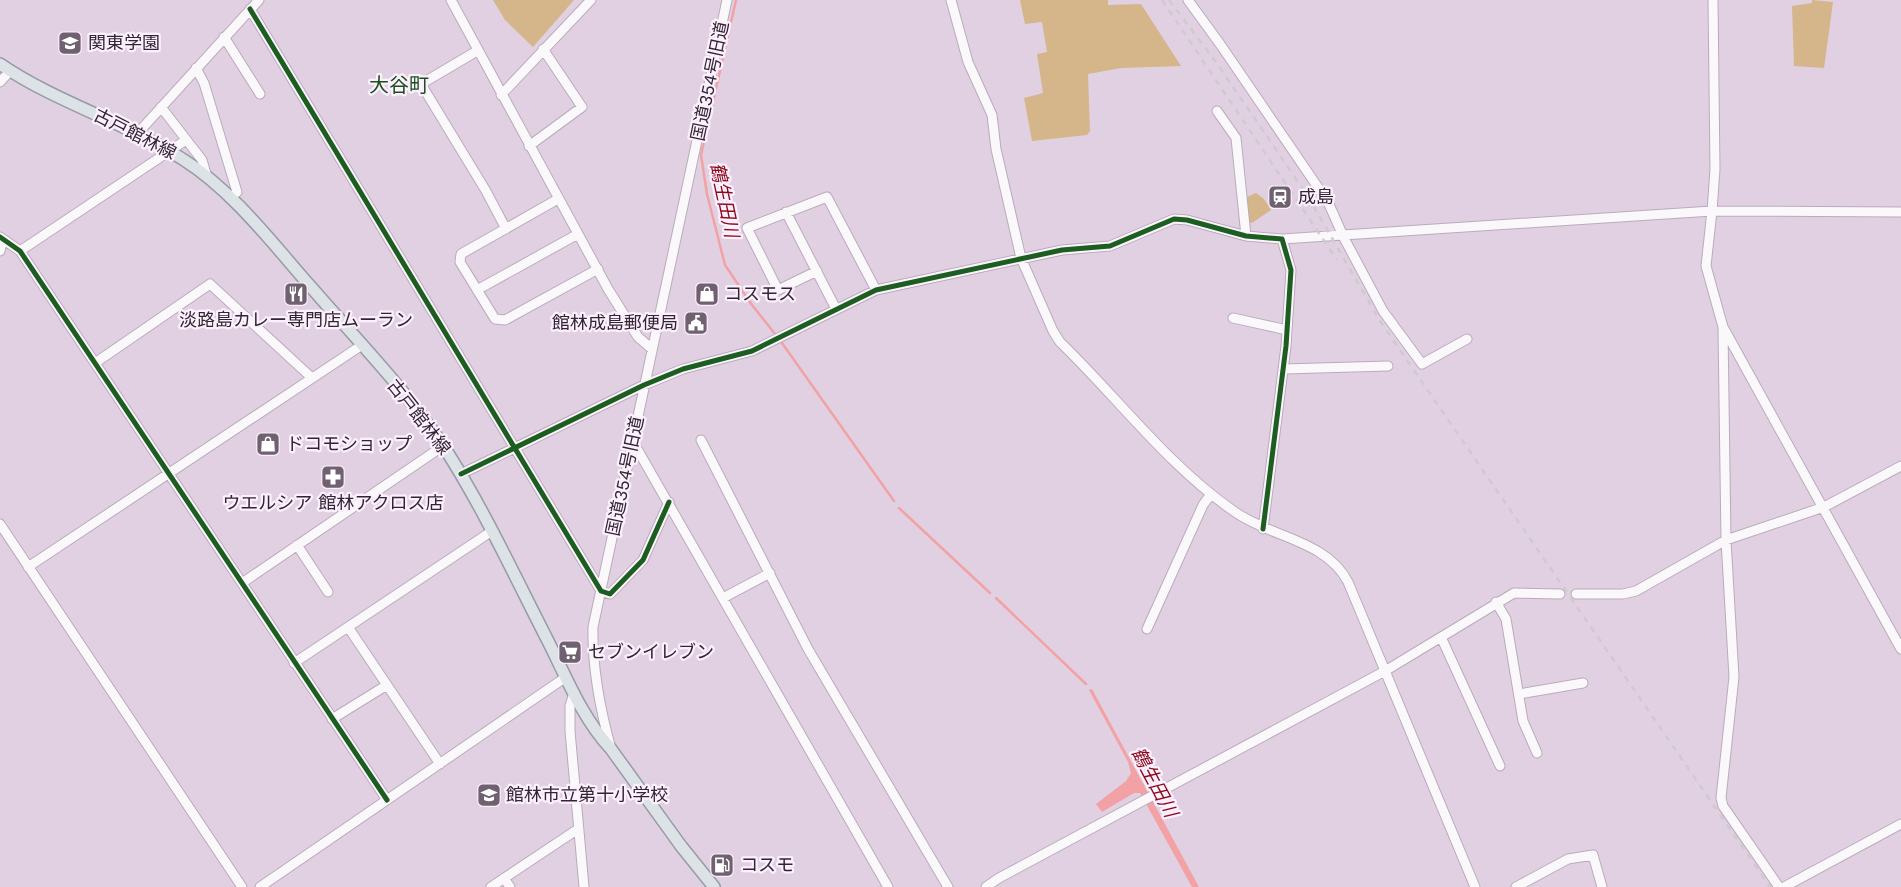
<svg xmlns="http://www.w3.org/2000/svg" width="1901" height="887" viewBox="0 0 1901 887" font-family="'Work Sans','Noto Sans JP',sans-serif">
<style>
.green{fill:#d5b58a}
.water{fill:#f2a2a4}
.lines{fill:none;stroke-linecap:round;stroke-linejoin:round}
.stream{stroke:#f2a2a4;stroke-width:2.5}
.minor-casing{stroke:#b9acba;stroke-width:11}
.major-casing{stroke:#959ca6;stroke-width:14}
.minor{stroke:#faf8fb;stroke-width:9}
.major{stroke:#dce2e5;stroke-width:11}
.rail{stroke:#cfcacf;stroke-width:2.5;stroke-dasharray:6 6;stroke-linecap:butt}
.cycleway-casing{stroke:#fdf0fe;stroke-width:8}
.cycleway{stroke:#1b5e20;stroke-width:5}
.labels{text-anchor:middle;stroke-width:4.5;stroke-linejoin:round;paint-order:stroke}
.poi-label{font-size:18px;fill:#312532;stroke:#fdf0fe;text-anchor:start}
.street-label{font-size:18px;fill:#312532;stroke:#fdf0fe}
.water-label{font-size:19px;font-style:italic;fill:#8a0b1b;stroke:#fdf0fe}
.quarter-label{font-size:20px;fill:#1b4f1b;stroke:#fdf0fe}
</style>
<rect width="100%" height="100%" fill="#e1d0e2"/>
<path class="green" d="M493 0H574L533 47 505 20Z
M1020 0H1108V5L1141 4 1181 66 1121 68 1088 74 1090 131 1087 135 1032 141 1024 98 1043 93 1037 54 1047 52 1042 22 1025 24Z
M1812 0 1833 2 1824 68 1794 66 1792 6 1812 3Z
M1256 193 1264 199 1271 210 1252 223 1249 222 1247 197Z"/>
<path class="water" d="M1092 689 1199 887H1192L1140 793H1134L1102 812 1096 804 1126 781 1131 773 1128 762 1089 690Z"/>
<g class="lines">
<path class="stream" d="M736 0 701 155 707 194 725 265 752 305 775 334
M782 343 894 501
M899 508 990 593
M996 598 1086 684"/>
<g class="minor-casing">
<path id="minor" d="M451 0 608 289 638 337 652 349
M951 0 968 62 992 115 996 149 1021 258 1053 331 1060 342C1118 398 1168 466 1235 512 1272 538 1326 540 1348 582L1475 887
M1188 0 1220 44 1328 202 1344 238 1383 311 1422 364 1467 339
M250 9 601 591 610 594 643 560 669 502
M224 37 260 94
M477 51 421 84 486 191 506 229
M196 68 204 83 237 192 230 198
M0 82 10 71
M501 95 591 0
M161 107 202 160 207 177
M1217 111 1236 138 1246 236
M137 134 259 0
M529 146 582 107 543 49
M558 199 461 254 460 262 495 319 505 320 598 269
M786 212 836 309
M1901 212 1712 211 1706 266 1723 327 1901 649
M0 237 20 251 387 800
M1282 239 1712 211 1715 169 1713 0
M0 251 3 239
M20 251 186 140
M817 271 778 290 747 228 827 197 876 290
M477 290 578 234
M1233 318 1287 330
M1723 330 1726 540 1734 677 1721 798 1723 806 1779 887
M95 363 210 284 312 378
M1284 369 1388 366
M632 440 888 887
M701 440 808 649 948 887
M461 474 644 385 683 369 752 351 876 290 1062 250 1110 246 1174 219 1187 220 1246 236 1282 239 1291 270 1286 346 1263 529
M0 524 242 887
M297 545 328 592
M28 567 362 345
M242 583 443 446
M1576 594H1623L1636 591 1726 540 1824 507 1901 466
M723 598 770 573
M1496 602 1506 619 1523 721 1537 753
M348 627 440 764
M1147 629 1203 505 1211 494
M1441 637 1500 766
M294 663 492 531
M574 693 570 706V731L584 887
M1519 694 1583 683
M332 719 387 685
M611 749C600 709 592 669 593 627L727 0
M504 878 510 887
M260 887 566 677
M491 887 578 829
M986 887 999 878 1385 671 1514 593 1560 594
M1516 887 1568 859 1593 855 1602 887
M1784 887 1901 824"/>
</g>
<g class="major-casing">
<path id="major" d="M0 64C57 103 126 122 184 160 234 192 272 243 311 287 356 339 406 390 444 447 484 509 515 577 549 643 567 679 583 719 611 749L681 846 714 887"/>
</g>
<use href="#minor" class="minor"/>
<use href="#major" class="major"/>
<path class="rail" d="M1162 0 1337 260
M1169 0 1216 62 1307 195 1380 321 1770 887"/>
<g class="cycleway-casing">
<path id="cycleway" d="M250 9 601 591 610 594 643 560 669 502
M0 237 20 251 387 800
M461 474 644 385 683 369 752 351 876 290 1062 250 1110 246 1174 219 1187 220 1246 236 1282 239 1291 270 1286 346 1263 529"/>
</g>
<use href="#cycleway" class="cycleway"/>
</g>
<defs>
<g id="school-square" transform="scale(1.25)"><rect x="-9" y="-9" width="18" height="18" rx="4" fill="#6f6170" stroke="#fdf0fe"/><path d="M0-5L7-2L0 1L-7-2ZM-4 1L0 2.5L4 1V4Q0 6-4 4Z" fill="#fff"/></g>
<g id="station-square" transform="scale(1.25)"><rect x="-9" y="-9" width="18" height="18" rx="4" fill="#6f6170" stroke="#fdf0fe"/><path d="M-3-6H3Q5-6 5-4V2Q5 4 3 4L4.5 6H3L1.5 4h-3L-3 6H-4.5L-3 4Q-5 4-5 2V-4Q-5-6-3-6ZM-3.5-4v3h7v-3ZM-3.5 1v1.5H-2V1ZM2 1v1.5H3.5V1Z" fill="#fff"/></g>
<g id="restaurant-square" transform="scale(1.25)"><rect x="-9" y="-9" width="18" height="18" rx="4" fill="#6f6170" stroke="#fdf0fe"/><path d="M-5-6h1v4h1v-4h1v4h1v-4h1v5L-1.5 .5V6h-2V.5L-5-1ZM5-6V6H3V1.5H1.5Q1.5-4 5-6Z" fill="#fff"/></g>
<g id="shop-square" transform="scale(1.25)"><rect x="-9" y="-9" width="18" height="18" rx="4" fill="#6f6170" stroke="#fdf0fe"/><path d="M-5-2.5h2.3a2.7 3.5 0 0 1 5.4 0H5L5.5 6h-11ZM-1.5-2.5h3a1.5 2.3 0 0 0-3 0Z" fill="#fff"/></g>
<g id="civic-square" transform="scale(1.25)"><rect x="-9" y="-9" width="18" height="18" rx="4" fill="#6f6170" stroke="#fdf0fe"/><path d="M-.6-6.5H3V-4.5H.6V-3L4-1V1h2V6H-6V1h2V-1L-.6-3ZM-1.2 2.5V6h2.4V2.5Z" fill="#fff"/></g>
<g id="pharmacy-square" transform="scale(1.25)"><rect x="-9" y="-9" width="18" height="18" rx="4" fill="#6f6170" stroke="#fdf0fe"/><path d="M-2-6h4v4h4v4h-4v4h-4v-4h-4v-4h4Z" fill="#fff"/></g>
<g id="supermarket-square" transform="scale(1.25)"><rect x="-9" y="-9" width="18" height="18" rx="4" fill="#6f6170" stroke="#fdf0fe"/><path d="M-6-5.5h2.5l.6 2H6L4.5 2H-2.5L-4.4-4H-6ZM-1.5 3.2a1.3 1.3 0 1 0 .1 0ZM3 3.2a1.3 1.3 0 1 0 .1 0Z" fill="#fff"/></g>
<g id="fuel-square" transform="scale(1.25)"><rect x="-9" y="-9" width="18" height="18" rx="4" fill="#6f6170" stroke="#fdf0fe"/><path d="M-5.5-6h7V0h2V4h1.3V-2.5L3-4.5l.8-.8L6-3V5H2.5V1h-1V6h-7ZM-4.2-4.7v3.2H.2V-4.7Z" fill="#fff"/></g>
</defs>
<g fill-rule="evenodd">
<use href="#school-square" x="70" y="43"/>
<use href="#station-square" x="1280" y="197"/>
<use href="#restaurant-square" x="296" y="294"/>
<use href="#shop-square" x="707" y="294"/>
<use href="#civic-square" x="696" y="323"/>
<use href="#shop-square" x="268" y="444"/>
<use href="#pharmacy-square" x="333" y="477"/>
<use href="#supermarket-square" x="570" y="652"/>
<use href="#school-square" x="489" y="795"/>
<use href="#fuel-square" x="722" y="865"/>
</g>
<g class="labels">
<g class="poi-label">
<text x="88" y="49">関東学園</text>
<text x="1298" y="203">成島</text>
<text x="724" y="300">コスモス</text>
<text x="296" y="326" text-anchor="middle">淡路島カレー専門店ムーラン</text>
<text x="678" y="329" text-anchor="end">館林成島郵便局</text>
<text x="286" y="450">ドコモショップ</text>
<text x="333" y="509" text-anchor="middle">ウエルシア 館林アクロス店</text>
<text x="588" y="658">セブンイレブン</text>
<text x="506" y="801">館林市立第十小学校</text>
<text x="740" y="871">コスモ</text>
</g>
<g class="street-label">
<text transform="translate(710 81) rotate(-78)" y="6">国道354号旧道</text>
<text transform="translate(135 134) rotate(27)" y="6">古戸館林線</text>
<text transform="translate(419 417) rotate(52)" y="6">古戸館林線</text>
<text transform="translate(625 476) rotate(-78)" y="6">国道354号旧道</text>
</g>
<g class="water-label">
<text transform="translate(725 200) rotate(78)" y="7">鶴生田川</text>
<text transform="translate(1155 782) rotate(62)" y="7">鶴生田川</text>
</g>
<g class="quarter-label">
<text x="399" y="92">大谷町</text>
</g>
</g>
</svg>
